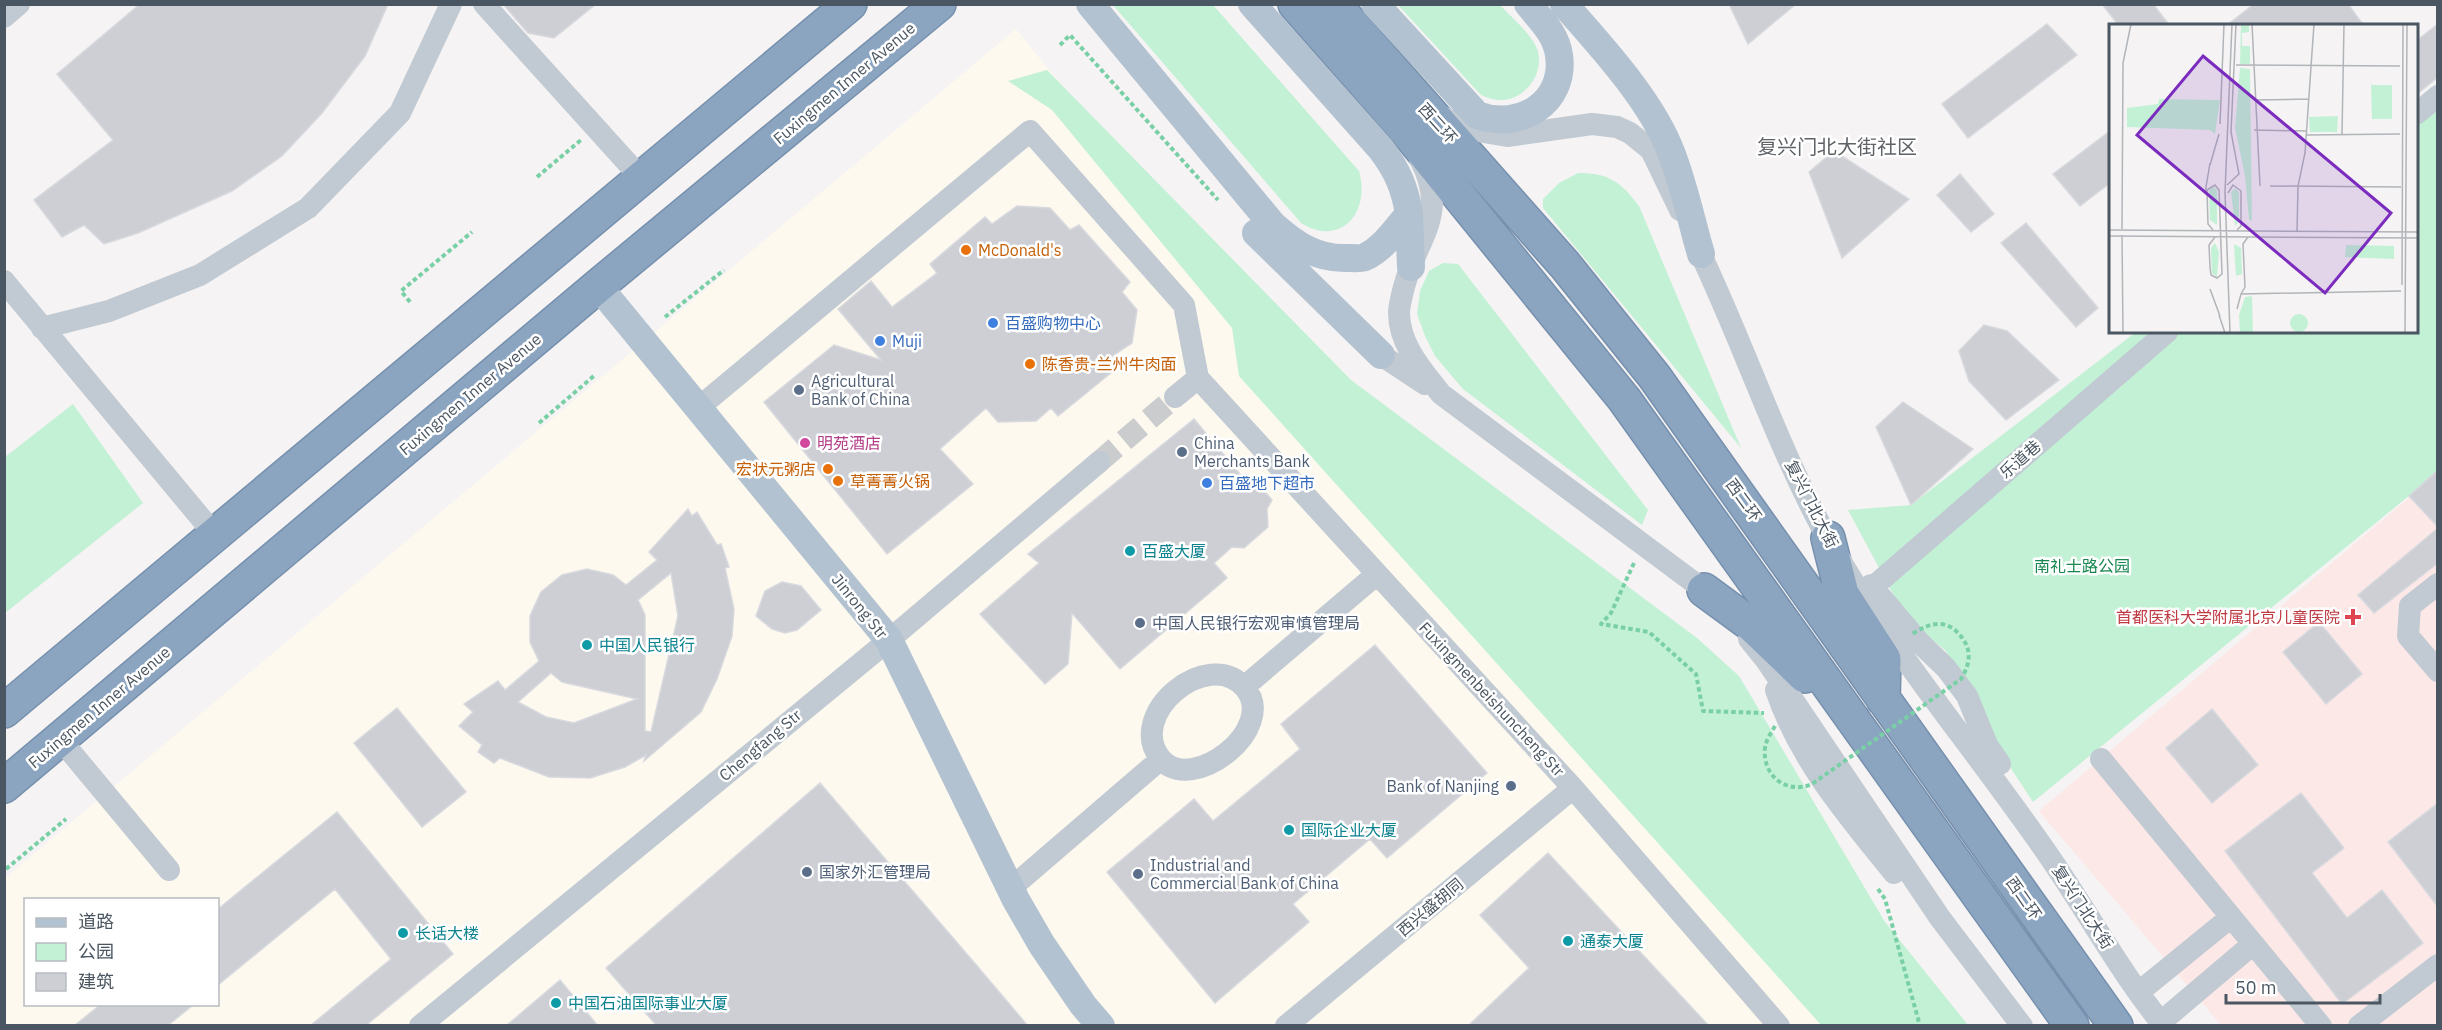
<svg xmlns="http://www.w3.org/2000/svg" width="2442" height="1030" viewBox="0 0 2442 1030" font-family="'IBM Plex Sans','Noto Sans SC',sans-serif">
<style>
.commercial{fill:#fdf9ef;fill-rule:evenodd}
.medical{fill:#fce8e6}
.green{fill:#c3f1d5}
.building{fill:#cdcfd5;stroke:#d7d9de;stroke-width:1.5;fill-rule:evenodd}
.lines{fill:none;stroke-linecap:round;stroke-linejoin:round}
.minor-tunnel{stroke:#caccce;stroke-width:22;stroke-dasharray:22 11;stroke-linecap:butt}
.highway-casing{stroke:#7690ad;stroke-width:36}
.path{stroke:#7ad0a6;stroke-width:4;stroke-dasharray:4.5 3;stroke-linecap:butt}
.minor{stroke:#c1cad2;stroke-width:22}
.major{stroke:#b3c2d1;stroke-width:28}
.highway{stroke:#8ba5c1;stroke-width:33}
.path-bridge{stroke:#7ad0a6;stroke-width:4;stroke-dasharray:4.5 3;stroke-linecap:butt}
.food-dot{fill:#e8710a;stroke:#fff;stroke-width:2}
.shop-dot{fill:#3f7fe0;stroke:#fff;stroke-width:2}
.service-dot{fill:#5c6f8a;stroke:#fff;stroke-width:2}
.hotel-dot{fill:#d1479c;stroke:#fff;stroke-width:2}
.culture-dot{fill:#0f9aa8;stroke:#fff;stroke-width:2}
.health-dot{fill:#e0444e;stroke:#fff;stroke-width:2}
.labels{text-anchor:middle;stroke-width:5;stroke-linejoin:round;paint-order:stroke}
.street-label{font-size:16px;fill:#4a5661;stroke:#fff}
.food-label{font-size:16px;fill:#c56008;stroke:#fff;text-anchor:start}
.shop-label{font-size:16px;fill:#366cbe;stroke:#fff;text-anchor:start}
.service-label{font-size:16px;fill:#4e5e75;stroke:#fff;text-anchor:start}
.hotel-label{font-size:16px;fill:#b23c85;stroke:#fff;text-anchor:start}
.culture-label{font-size:16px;fill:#0d838f;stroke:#fff;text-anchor:start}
.park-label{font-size:16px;fill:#17864f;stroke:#fff}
.health-label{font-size:16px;fill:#be3a42;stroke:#fff;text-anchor:end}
.quarter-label{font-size:20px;fill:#5f6368;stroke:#fff}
.inset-road{fill:none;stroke:#b1b4b9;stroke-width:1.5}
.view{fill:#7b2cbf;fill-opacity:0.15;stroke:#7b2cbf;stroke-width:3}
.inset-edge{fill:none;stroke:#4a5661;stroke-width:3}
</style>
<rect width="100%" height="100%" fill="#f5f3f3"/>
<path class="commercial" d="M1016 29 1823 1025 5 1026V878ZM26 900H218V1004H26Z"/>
<path class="medical" d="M2437 474V1025H2221L2039 811Z"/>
<path class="green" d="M1113 5H1213L1359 171C1371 212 1341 248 1301 223Z
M1398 5H1500C1510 16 1535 37 1538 52 1544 76 1523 101 1499 100 1493 100 1486 97 1481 95Z
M1047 70 1351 380 1697 638 1739 676 1885 922 1968 1025H1821L1239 376 1232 328 1052 110 1008 81Z
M2437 99V473L2033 802 1991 738 1978 704 1946 651 1916 626 1893 594 1848 510 1911 505 2136 332H2416L2417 115Z
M1578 173C1609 173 1621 182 1639 206L1741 448 1543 208V199L1559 183Z
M1443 263 1458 264 1648 510 1642 525 1463 389 1435 356 1425 336 1417 314 1420 291 1429 271Z
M73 404 143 503 5 613V457Z"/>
<path class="building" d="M140 4H388L365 56 322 113 282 156 232 191 138 233 104 244 84 225 62 237 34 200 113 140 57 74Z
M503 4H596L554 38 528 33Z
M1729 4H1796L1748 44Z
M2102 4H2153L2170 26H2119Z
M2254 4H2348L2364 26H2226Z
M2047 24 2077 55 1968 138 1942 104Z
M2438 24V77L2416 95V41Z
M2110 131V183L2080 206 2053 174Z
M1834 151 1909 199 1842 258 1809 172Z
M1960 174 1994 214 1971 232 1937 195Z
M1017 206 1050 208 1070 230 1079 225 1130 282 1122 292 1137 310 1132 343 1111 357 1118 367 1058 416 1051 408 1036 421 998 422 986 408 940 449 973 484 887 554 764 402 834 345 881 360 838 309 871 281 892 307 937 273 930 264 985 217 992 224Z
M2026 223 2098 308 2076 327 2001 243Z
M1984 325 2007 331 2059 380 2006 420 1969 381 1959 351Z
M1903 402 1973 449 1911 505 1876 427Z
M1194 419 1245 480 1259 485 1272 500 1267 509 1268 527 1244 548 1232 547 1214 563 1227 578 1120 669 1072 613 1068 664 1045 684 980 614 1039 563 1028 554Z
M2438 470V527L2409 496Z
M688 509 692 516 697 512 717 545 721 544 729 567 725 568 734 609 732 636 717 679 701 712 644 761 646 755 625 767 590 778 549 777 500 758 494 763 478 752 482 745 459 726 473 712 464 704 498 681 505 690 539 661 530 642V616L541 592 562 575 587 569 613 575 626 585 657 560 649 552ZM671 573 678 616 651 732 645 731V615L638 600ZM551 673 562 682 637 699 574 723 546 717 518 702Z
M2438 528V563L2374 613 2358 595Z
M782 582 801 586 821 610 797 630 785 633 772 629 756 616 765 591Z
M2319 622 2362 674 2326 704 2283 652Z
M1375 645 1487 773 1387 858 1370 839 1293 904 1309 922 1215 1003 1107 872 1194 799 1213 821 1300 749 1281 724Z
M397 708 466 792 422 827 354 743Z
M2212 709 2258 765 2212 803 2166 748Z
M820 783 972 960 1028 1026H657L606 968Z
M2301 793 2344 848 2312 873 2347 918 2382 890 2423 943 2342 1004 2225 851Z
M2438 803V907L2388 842Z
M337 812 453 954 365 1026H310L391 959 335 889 218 985V909Z
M1548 853 1709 1026H1468L1529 968 1480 915Z
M560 980 598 1026H506Z
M100 1005H193L167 1026H74Z"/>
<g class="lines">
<path class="minor-tunnel" d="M1099 462 1175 397"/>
<g class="highway-casing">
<path id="highway" d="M1295 4 1404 128 1624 399 2072 1026
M1334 4 1565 265 1654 376 2116 1026
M1828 538 1842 594 1884 659 1883 699
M1704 590 1753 626 1805 676
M4 711 850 4
M4 786 598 286 939 4"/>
</g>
<path class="path" d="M1060 45 1070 35 1218 200
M537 177 581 140
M410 302 401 291 472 232
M665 317 724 270
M539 423 595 375
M1634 563 1611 613 1601 624 1649 632 1696 674 1703 711 1764 713
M6 869 66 819
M1878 889 1885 899 1920 1026"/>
<path class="minor" d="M484 4 642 179
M4 17 19 4
M1436 114 1472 130 1507 136 1592 124 1617 127 1630 133 1651 150 1680 210
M2416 114 2438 96
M1420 159C1451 218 1413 240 1402 295 1401 300 1399 307 1399 313 1399 345 1423 371 1441 394L1704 590 1713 599
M1694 240C1742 338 1775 443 1828 539 1889 648 1971 744 2042 846 2084 905 2118 970 2164 1026
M4 281 215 535
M42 328 109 311 200 275 308 208 400 113 451 4
M1381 355 1425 384
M1198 378 1573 788 1779 1026
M1175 397 1198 378
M697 409 1030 131 1184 305 1198 378
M2438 584 2410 606 2408 636 2438 671
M1871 585 1920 643 1946 668 1967 696 1987 745 2000 764
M1873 587 2167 332
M1749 639 1766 660 1940 918 2022 1026
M1244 687 1377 574
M1776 690C1800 761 1848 816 1894 873
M60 739 169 870
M2101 759 2321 1026
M1010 889 1161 759C1192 796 1279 728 1245 688 1208 645 1124 715 1161 759
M2139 992 2231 917
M2161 1022 2253 944
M420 1026 889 640 1099 462
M1286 1026 1573 788
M2359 1026 2438 965"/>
<path class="major" d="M1090 4 1272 224C1294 244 1316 259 1347 258 1352 258 1361 259 1365 257 1383 249 1397 228 1409 214 1405 188 1397 170 1381 149L1252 4
M1375 4 1477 115C1519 131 1566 103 1559 55 1556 34 1541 20 1528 4
M1564 4C1601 46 1651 100 1671 152 1684 185 1691 220 1701 254
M1409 214 1411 267
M1256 233 1381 355
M598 286 889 640 1016 900 1042 945 1083 1005 1101 1026"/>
<use href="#highway" class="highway"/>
<path class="path-bridge" d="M1775 726C1771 733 1766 740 1765 748 1762 776 1787 795 1812 784L1961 679C1972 661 1972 646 1956 631 1952 627 1945 624 1939 624 1928 624 1921 629 1912 634"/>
</g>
<g class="food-dot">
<circle cx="966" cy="250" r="6"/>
<circle cx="1030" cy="364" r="6"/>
<circle cx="828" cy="469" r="6"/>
<circle cx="838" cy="481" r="6"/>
</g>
<g class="shop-dot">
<circle cx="993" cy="323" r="6"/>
<circle cx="880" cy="341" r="6"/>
<circle cx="1207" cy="483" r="6"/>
</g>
<g class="service-dot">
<circle cx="799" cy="390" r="6"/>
<circle cx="1182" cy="452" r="6"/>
<circle cx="1140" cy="623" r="6"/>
<circle cx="1511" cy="786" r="6"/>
<circle cx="807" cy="872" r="6"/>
<circle cx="1138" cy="874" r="6"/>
</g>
<circle class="hotel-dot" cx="805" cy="443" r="6"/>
<g class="culture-dot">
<circle cx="1130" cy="551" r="6"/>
<circle cx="587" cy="645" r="6"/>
<circle cx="1289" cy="830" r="6"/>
<circle cx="403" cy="933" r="6"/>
<circle cx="1568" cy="941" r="6"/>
<circle cx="556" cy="1003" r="6"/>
</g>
<path class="health-dot" d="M2350 608h6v6h6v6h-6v6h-6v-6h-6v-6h6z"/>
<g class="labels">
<g class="street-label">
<text transform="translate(844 83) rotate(-40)" y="6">Fuxingmen Inner Avenue</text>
<text transform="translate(1438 123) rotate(48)" y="6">西二环</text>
<text transform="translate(470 394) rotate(-40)" y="6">Fuxingmen Inner Avenue</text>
<text transform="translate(2020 459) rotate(-41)" y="6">乐道巷</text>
<text transform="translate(1744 500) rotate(54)" y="6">西二环</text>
<text transform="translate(1812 504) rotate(63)" y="6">复兴门北大街</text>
<text transform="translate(860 606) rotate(51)" y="6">Jinrong Str</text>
<text transform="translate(1492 699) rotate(47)" y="6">Fuxingmenbeishuncheng Str</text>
<text transform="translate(99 707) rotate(-40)" y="6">Fuxingmen Inner Avenue</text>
<text transform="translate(760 745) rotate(-40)" y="6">Chengfang Str</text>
<text transform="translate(2024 898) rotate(55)" y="6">西二环</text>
<text transform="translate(1430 907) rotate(-40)" y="6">西兴盛胡同</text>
<text transform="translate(2083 907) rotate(57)" y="6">复兴门北大街</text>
</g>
<g class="food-label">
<text x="978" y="256">McDonald's</text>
<text x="1042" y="370">陈香贵-兰州牛肉面</text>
<text x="816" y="475" text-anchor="end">宏状元粥店</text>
<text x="850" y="487">草菁菁火锅</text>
</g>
<g class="shop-label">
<text x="1005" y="329">百盛购物中心</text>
<text x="892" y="347">Muji</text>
<text x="1219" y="489">百盛地下超市</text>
</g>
<g class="service-label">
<text x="811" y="387">Agricultural<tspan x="811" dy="18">Bank of China</tspan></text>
<text x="1194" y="449">China<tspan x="1194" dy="18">Merchants Bank</tspan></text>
<text x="1152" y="629">中国人民银行宏观审慎管理局</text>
<text x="1499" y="792" text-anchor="end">Bank of Nanjing</text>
<text x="1150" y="871">Industrial and<tspan x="1150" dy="18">Commercial Bank of China</tspan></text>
<text x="819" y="878">国家外汇管理局</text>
</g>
<g class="hotel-label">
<text x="817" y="449">明苑酒店</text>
</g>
<g class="culture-label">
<text x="1142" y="557">百盛大厦</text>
<text x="599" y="651">中国人民银行</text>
<text x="1301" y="836">国际企业大厦</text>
<text x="415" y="939">长话大楼</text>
<text x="1580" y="947">通泰大厦</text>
<text x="568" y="1009">中国石油国际事业大厦</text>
</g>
<g class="park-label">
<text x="2082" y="572">南礼士路公园</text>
</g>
<g class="health-label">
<text x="2340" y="623">首都医科大学附属北京儿童医院</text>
</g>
<g class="quarter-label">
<text x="1837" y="154">复兴门北大街社区</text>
</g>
</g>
<g transform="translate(2109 24)">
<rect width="309" height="309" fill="#f5f3f3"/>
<path d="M132 0H140V8L133 9V22H141V40H131ZM131 44 141 45 143 197 140 196 136 152 126 104ZM262 61H283V95H263ZM50 75 111 76 106 110 101 106 18 103V84L49 80ZM229 92 228 108H201L200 93ZM105 163 108 166V201L101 196 100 166ZM126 164 130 168V197L126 202 122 168ZM106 219 110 228 108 253 103 249 102 224ZM125 220 132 224 133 250 127 252ZM237 221 285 222V235L236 233ZM143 272 144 309H131L130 291 136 273ZM181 299a9 9 0 1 1 18 0a9 9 0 1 1-18 0Z" fill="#c3f1d5"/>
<path class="inset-road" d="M143 0 151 162M127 41 291 42M145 76 200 75M111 100 115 0M145 106 197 107M233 110 235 0M197 111 291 110M101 141 110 110M118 161 130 150 122 108 127 0M161 162 292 163M96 169 101 139M119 169 124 161 132 167V202L128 206M13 205 14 39 22 0M0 206 309 208M104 206 99 200 98 166 106 161 110 166 113 250 108 254 102 251 101 243 100 221 106 213M188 208 189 162 196 129 205 0M13 211 14 309M0 212 309 214M293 261 294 0M101 265 111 292M132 270 136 263 134 220 139 213M128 285 132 270 292 267M110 291 116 309M121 309 116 168 123 0M296 309 298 0"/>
<path class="view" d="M94 32 282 189 216 269 28 111Z"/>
<rect width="309" height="309" class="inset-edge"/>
</g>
<rect width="2442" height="1030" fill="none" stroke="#4a5661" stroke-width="12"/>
<rect x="24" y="898" width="195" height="108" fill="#ffffff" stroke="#b7bbc0" stroke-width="1.5"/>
<rect x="36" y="918" width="30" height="9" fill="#b3c2d1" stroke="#b7bbc0" stroke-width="1.5"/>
<text x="78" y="928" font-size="18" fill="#4a5661">道路</text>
<rect x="36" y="943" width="30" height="18" fill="#c3f1d5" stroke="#b7bbc0" stroke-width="1.5"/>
<text x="78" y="958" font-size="18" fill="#4a5661">公园</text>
<rect x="36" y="973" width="30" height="18" fill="#cdcfd5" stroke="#b7bbc0" stroke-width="1.5"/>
<text x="78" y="988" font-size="18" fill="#4a5661">建筑</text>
<path d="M2226 994v9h154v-9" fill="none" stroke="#4a5661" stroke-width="3"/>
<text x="2235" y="994" font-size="18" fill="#4a5661" stroke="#ffffff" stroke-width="4.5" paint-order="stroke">50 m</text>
</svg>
